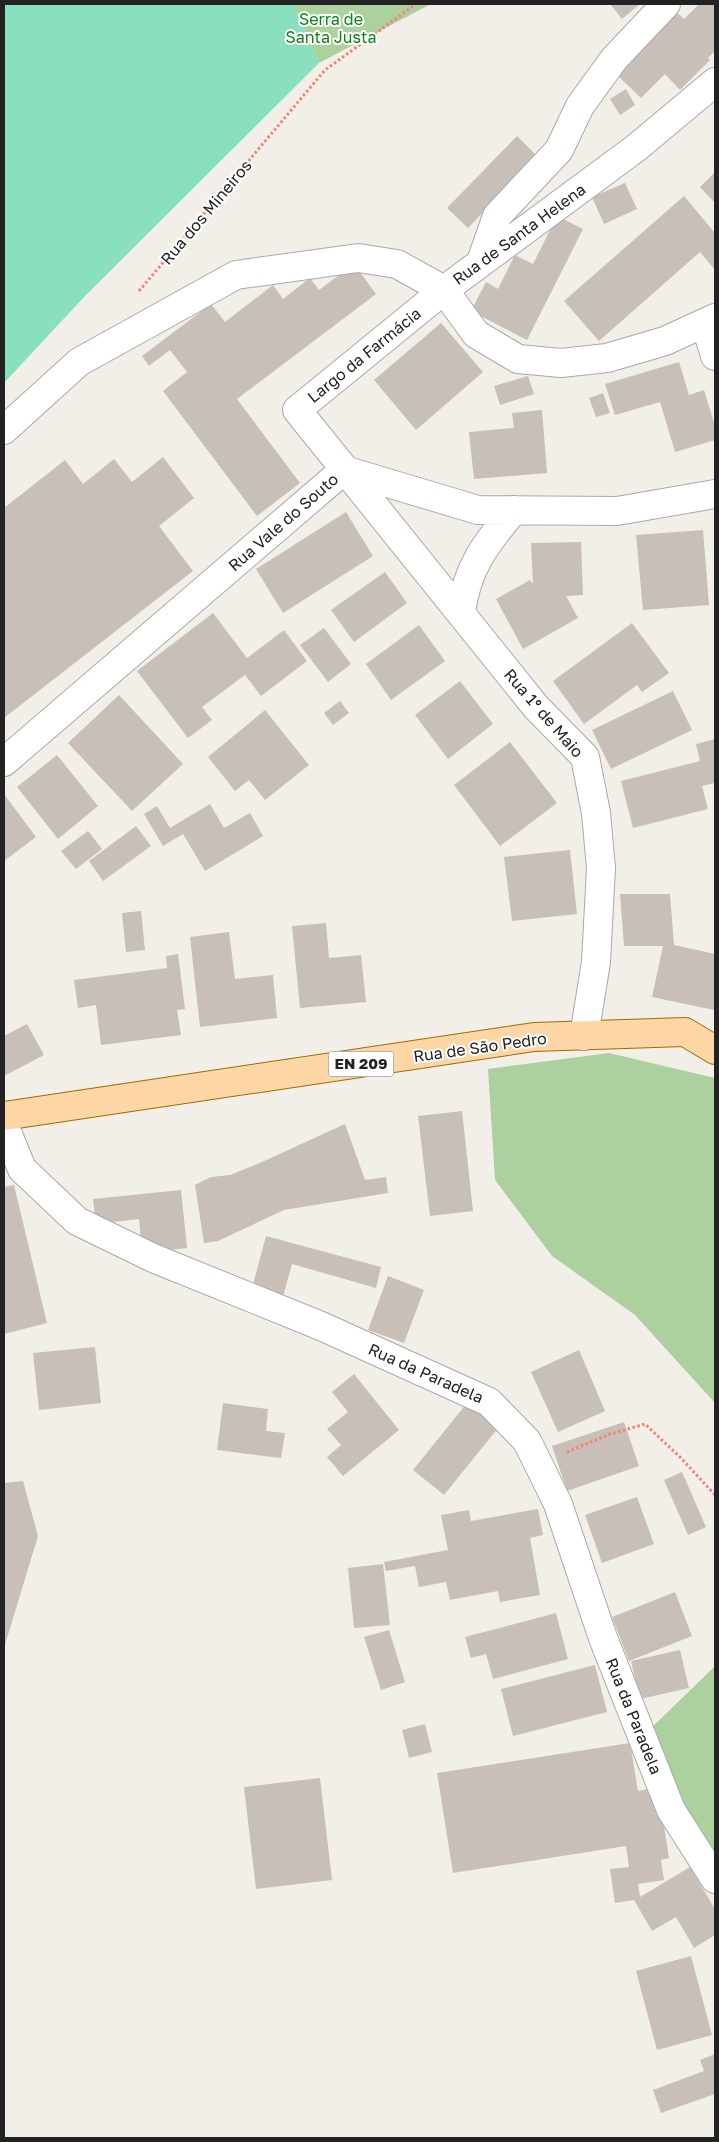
<svg xmlns="http://www.w3.org/2000/svg" width="719" height="2142" viewBox="0 0 719 2142" font-family="'Golos Text',sans-serif">
<style>
.forest{fill:#add19e}
.pitch{fill:#88e0be}
.building{fill:#c7bfb8}
.lines{fill:none;stroke-linecap:round;stroke-linejoin:round}
.minor-casing{stroke:#a9a9a9;stroke-width:30}
.primary-casing{stroke:#a06b00;stroke-width:30}
.path{stroke:#fa8072;stroke-width:3;stroke-dasharray:2.5 2.5;stroke-linecap:butt}
.minor{stroke:#fff;stroke-width:28}
.primary{stroke:#fcd6a4;stroke-width:28}
.labels{text-anchor:middle;stroke-width:4;stroke-linejoin:round;paint-order:stroke}
.shield{fill:#fff;stroke:#646464;stroke-width:1}
.shield-label{font-size:15px;font-weight:bold;fill:#222}
.park-label{font-size:16px;fill:#0c8416;stroke:#fff}
.street-label{font-size:16px;fill:#222;stroke:#fff}
</style>
<rect width="100%" height="100%" fill="#f2efe9"/>
<path class="forest" d="M293 4H431L319 63Z
M609 1053 715 1078V1403L635 1315 552 1256 495 1180 488 1069Z
M715 1666V1872L642 1737Z"/>
<path class="pitch" d="M4 4H293L319 63 85 296 4 383Z"/>
<path class="building" d="M610 4H640L622 19Z
M699 4H715V51L708 58 710 60 680 90 665 74 641 98 611 69 671 7 684 19Z
M626 89 635 105 620 115 610 99Z
M517 136 537 156 468 228 447 208Z
M715 172V203L700 187Z
M625 183 637 209 604 224 592 197Z
M684 196 715 233V270L700 252 599 341 564 301Z
M557 216 583 229 527 340 471 311 486 282 498 289 515 255 533 264Z
M354 264 376 294 237 399 300 483 257 516 163 391 187 372 170 350 149 366 142 356 211 304 225 322 273 285 283 299 310 278 319 290Z
M441 323 483 372 416 430 374 380Z
M679 362 689 395 704 390 715 426V440L675 452 660 402 615 415 605 384Z
M528 376 534 394 500 405 494 386Z
M603 393 610 413 596 417 589 398Z
M542 410 547 473 474 479 469 432 514 428 512 413Z
M163 457 194 498 159 526 193 571 4 718V508L65 460 83 484 114 459 132 482Z
M346 512 373 556 283 613 256 569Z
M703 530 709 605 643 610 636 535Z
M581 542 583 595 566 596 578 618 523 649 496 599 530 580 533 584 531 543Z
M385 572 407 603 354 642 331 610Z
M213 613 247 658 284 630 307 661 261 696 245 675 202 707 212 720 188 738 137 671Z
M632 623 669 673 642 692 637 685 584 724 553 681Z
M419 625 445 661 391 700 366 664Z
M324 628 351 664 328 682 300 645Z
M460 681 493 724 448 759 415 715Z
M673 691 692 730 611 769 592 730Z
M119 695 183 764 132 811 68 743Z
M340 701 349 713 333 725 324 713Z
M265 710 309 765 265 800 249 780 235 791 208 757Z
M715 739V783L702 786 708 809 633 828 621 781 700 761 696 744Z
M510 742 557 803 500 846 454 785Z
M57 755 98 806 58 839 17 787Z
M4 794 36 837 4 861Z
M210 804 224 828 250 813 263 836 205 871 183 834 163 846 144 814 157 806 170 828Z
M136 826 151 846 103 881 89 861Z
M88 831 102 849 76 869 61 851Z
M570 850 577 914 512 921 504 857Z
M620 894H670L674 945 715 954 714 1010 652 997 663 946H624Z
M141 911 145 950 126 952 122 913Z
M326 923 329 958 361 955 366 1002 300 1008 292 926Z
M229 932 235 979 273 975 277 1018 200 1027 190 937Z
M178 954 185 1009 177 1010 181 1035 101 1045 96 1005 78 1008 74 980 167 968 166 956Z
M27 1024 44 1055 4 1076V1036Z
M462 1111 473 1211 430 1216 418 1116Z
M345 1124 365 1180 386 1177 388 1193 284 1210 218 1241 204 1243 195 1185 211 1177 230 1175 262 1162Z
M14 1185 47 1323 4 1334V1187Z
M181 1190 187 1248 142 1253 139 1219 96 1224 93 1199Z
M266 1236 381 1267 376 1288 292 1264 282 1300 251 1292Z
M388 1276 424 1290 404 1343 368 1330Z
M95 1347 101 1403 39 1410 33 1353Z
M579 1350 605 1411 558 1432 531 1372Z
M354 1374 399 1430 343 1476 327 1457 341 1445 327 1429 348 1412 332 1392Z
M223 1403 268 1409 266 1431 285 1433 281 1458 217 1450Z
M467 1403 498 1428 444 1495 413 1470Z
M624 1422 639 1466 567 1491 552 1446Z
M682 1472 706 1527 688 1535 664 1480Z
M23 1481 38 1536 4 1648V1483Z
M637 1497 654 1544 602 1563 585 1515Z
M538 1509 543 1535 530 1538 540 1595 500 1602 498 1591 450 1600 446 1582 419 1587 415 1566 386 1571 384 1562 448 1550 441 1515 469 1510 471 1521Z
M383 1564 390 1625 354 1628 348 1568Z
M675 1592 692 1636 629 1661 612 1617Z
M556 1613 568 1659 493 1679 486 1654 471 1658 465 1637Z
M389 1630 405 1682 381 1690 364 1637Z
M680 1650 689 1688 640 1699 631 1661Z
M595 1665 607 1712 513 1736 501 1689Z
M425 1724 432 1752 409 1758 402 1730Z
M630 1743 638 1791 658 1787 669 1858 661 1860 664 1880 638 1884 640 1897 690 1867 715 1909V1935L694 1948 676 1917 652 1931 634 1900 615 1903 610 1869 629 1867 626 1846 453 1873 437 1773Z
M320 1778 332 1880 256 1889 244 1787Z
M691 1956 712 2035 657 2050 636 1971Z
M715 2054V2094L661 2113 653 2090 704 2071 700 2060Z"/>
<g class="lines">
<g class="minor-casing">
<path id="minor" d="M481 262 497 216 559 150 580 106 614 59 666 4
M705 323 715 356
M4 430 79 362 236 275 358 258 397 264 444 290 476 334 518 359 561 363 607 358 665 341 715 318
M344 470 478 510 617 511 715 494
M461 613C466 569 486 543 514 510
M4 762 344 470
M584 1036 596 962 601 868 596 813 585 757 536 707 297 410 444 290 636 148 715 82
M4 1116 7 1132 22 1169 77 1221 153 1258 321 1326 489 1402 527 1441 558 1504 603 1638 671 1810 715 1879"/>
</g>
<g class="primary-casing">
<path id="primary" d="M4 1116 534 1037 685 1032 715 1050"/>
</g>
<path class="path" d="M139 291 325 70 416 4
M567 1452 610 1434 645 1424 680 1457 715 1495"/>
<use href="#minor" class="minor"/>
<use href="#primary" class="primary"/>
</g>
<g class="labels">
<rect class="shield" x="328.5" y="1051.5" width="65" height="25" rx="4"/>
<g class="shield-label">
<text x="361" y="1069">EN 209</text>
</g>
<g class="park-label">
<text x="331" y="25">Serra de<tspan x="331" dy="18">Santa Justa</tspan></text>
</g>
<g class="street-label">
<text transform="translate(206 212) rotate(-50)" y="6">Rua dos Mineiros</text>
<text transform="translate(519 234) rotate(-36)" y="6">Rua de Santa Helena</text>
<text transform="translate(364 355) rotate(-39)" y="6">Largo da Farmácia</text>
<text transform="translate(283 522) rotate(-41)" y="6">Rua Vale do Souto</text>
<text transform="translate(544 713) rotate(49)" y="6">Rua 1º de Maio</text>
<text transform="translate(480 1047) rotate(-8)" y="6">Rua de São Pedro</text>
<text transform="translate(426 1373) rotate(24)" y="6">Rua da Paradela</text>
<text transform="translate(634 1716) rotate(68)" y="6">Rua da Paradela</text>
</g>
</g>
<rect width="719" height="2142" fill="none" stroke="#222222" stroke-width="10"/>
</svg>
